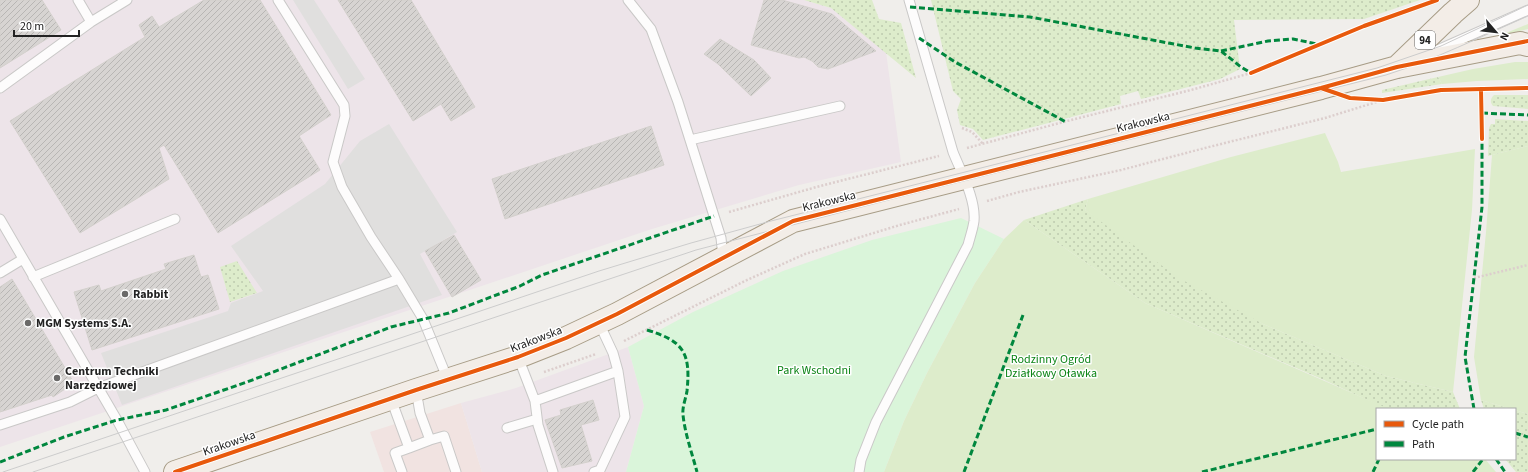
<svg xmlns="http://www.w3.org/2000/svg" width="1528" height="472" viewBox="0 0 1528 472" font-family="'Source Sans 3',sans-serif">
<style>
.commercial{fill:#f1e3e1}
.industrial{fill:#ede4e9}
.grass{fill:url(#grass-dots)}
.park{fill:#daf5da}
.garden{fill:#ddeccb}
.parking{fill:#e0dfde}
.building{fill:url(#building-hatch);stroke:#d3d0cc}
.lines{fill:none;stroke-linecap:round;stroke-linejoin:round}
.service-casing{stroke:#c9c8c7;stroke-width:11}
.primary-casing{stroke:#a79c86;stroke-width:24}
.path{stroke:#dccecd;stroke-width:2.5;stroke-dasharray:2 2;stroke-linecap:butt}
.service{stroke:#fdfcfc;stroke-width:9}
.primary{stroke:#f3ede7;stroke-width:22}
.tram{stroke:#ccc;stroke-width:1}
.quiet{stroke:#00873e;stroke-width:3;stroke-dasharray:6 3;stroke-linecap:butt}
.cycleway-casing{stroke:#fff;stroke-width:6}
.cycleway{stroke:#e8590c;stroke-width:4}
.poi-dot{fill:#6a6968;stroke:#fff;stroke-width:1.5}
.labels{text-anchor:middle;stroke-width:3;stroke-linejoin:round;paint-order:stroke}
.shield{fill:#fff;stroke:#646464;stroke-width:1}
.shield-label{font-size:11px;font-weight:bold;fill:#222}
.street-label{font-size:12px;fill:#222;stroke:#fff}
.poi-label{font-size:12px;font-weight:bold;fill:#222;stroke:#fff;text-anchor:start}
.park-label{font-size:12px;fill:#0c8416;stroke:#fff}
</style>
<defs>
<pattern id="grass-dots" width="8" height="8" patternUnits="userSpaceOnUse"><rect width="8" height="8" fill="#ddeccb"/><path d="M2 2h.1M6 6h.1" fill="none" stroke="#bdcaae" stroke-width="1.8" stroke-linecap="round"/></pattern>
<pattern id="building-hatch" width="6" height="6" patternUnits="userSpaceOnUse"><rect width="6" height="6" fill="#d7d4d2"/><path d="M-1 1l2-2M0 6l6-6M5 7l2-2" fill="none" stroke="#b8b6b4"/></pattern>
</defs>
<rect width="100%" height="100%" fill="#f0eeeb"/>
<path class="commercial" d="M461 403 482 472H384L370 432Z"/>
<path class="industrial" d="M0 0H804L831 8 886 52 901 162 799 185 652 229 0 447Z
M628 347 644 406 626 472H482L461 403 516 388Z"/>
<path class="grass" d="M804 0H872L879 19 901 23 916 78 831 8Z
M931 0H1420L1364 19 1234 20 1240 69 1220 79 1141 99 1138 91 1120 96 1121 104 983 140 973 129 960 125 957 110 961 99 953 91Z
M1438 77 1442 84 1382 93V90Z
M1494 95H1528V109L1493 106C1490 102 1490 99 1494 95Z
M1495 119 1528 121V146L1488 156 1489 128 1491 124H1495Z
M1088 199 1085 210 1263 324 1386 376 1453 392 1460 409H1387L1324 380 1145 303 1024 220Z
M237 261 257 293 230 302 220 267Z
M1481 400 1511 409H1484Z
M1515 410 1528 414V472H1516L1505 459H1515Z"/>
<path class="park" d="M961 218 1004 239 975 283 927 373 904 421 884 472H626L644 406 628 347 693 312 783 271 872 240Z"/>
<path class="garden" d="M1528 24V29L1507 34 1506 33Z
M1515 62H1528V79L1477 81 1442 84 1438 77 1473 69Z
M1325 133 1338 162 1341 172 1475 149 1472 210 1453 392 1386 376 1263 324 1179 278 1085 210 1088 199 1231 157Z
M1528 146V414L1515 410V409H1511L1481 400 1474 357 1486 232 1492 155Z
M1024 220 1145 303 1389 409H1377V459H1485L1496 472H884L904 421 927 373 975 283 1004 239Z"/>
<path class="parking" d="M293 0H314L365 79 348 89Z
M389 124 457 232 420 254 442 295 122 405 101 353 228 311 231 303 263 291 231 246 325 184 360 141Z"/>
<path class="building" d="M0 0H42L61 30 0 68Z
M204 0H260L331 115 299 136 320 170 218 233 164 145 159 148 169 179 80 233 10 121 145 37 139 25 152 16 159 27Z
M338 0H411L475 107 451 121 441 104 413 121Z
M764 0H782L832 14 876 51 828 69 818 67 812 61 804 57 799 58 751 45Z
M720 39 754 60 771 78 751 96 718 64 704 54Z
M651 126 664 165 505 219 492 179Z
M454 235 481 280 452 297 425 251Z
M194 255 201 277 208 275 219 309 92 350 74 292 99 285 101 291 166 269 164 264Z
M12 279 74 383 53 397 52 395 0 412V287Z
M593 400 599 420 581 425 592 461 562 468 545 420 561 415 560 410Z"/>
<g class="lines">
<g class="service-casing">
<path id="service" d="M78 0 91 22
M278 0 344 105 345 116 333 162 342 187 371 237 399 279 423 319 448 380
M628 0 651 29 678 102 714 216 721 238 723 257
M1435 51 1528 10
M0 88 91 22 127 0
M690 140 840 106
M0 219 117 420 145 472
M0 273 23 259
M33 277 175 219
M599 323 613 353 618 371
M518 357 535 401 538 425 553 472
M416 390 420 413 430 440 444 436 456 472
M391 399 409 448 395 453 402 472
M535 401 618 371 625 417 600 470 594 472
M0 425 70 402 98 388 399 279
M507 428 537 419
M409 448 430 440
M859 472 861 460 876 422 968 245C970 237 973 229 974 221 976 199 961 172 953 152L909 0"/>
</g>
<g class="primary-casing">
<path id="primary" d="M1397 67 1453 13 1468 0
M175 472 416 390 518 357 566 338 617 314 793 221 1321 88 1397 67 1520 43 1528 45"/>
</g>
<path class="path" d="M962 128 972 132 983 144
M967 148 1067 121 1191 90 1251 73
M987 201 1019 192 1121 170 1205 148 1325 118 1383 100
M729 212 820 186 939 156
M1474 278 1528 265
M624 341 747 280 805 254 900 225 959 209
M544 372 596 354"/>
<use href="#service" class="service"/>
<use href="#primary" class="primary"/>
<path class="tram" d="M3 472 599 271 691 243 771 221 1377 68 1441 46 1528 5
M33 472 696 250 904 196 1386 75C1436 59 1480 37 1528 16"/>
<path class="quiet" d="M910 7 1030 17 1195 48 1221 51 1241 67 1251 73 1253 72
M919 38 955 62 1066 122
M1221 51 1268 41 1293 39 1317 44
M1482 113 1528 115
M647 330C683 341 691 352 687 391 686 398 682 407 683 415 685 434 692 453 697 472
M1474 409 1465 357 1482 207V137
M1515 433 1528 437
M1496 459 1505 472
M0 462 64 437 117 420 166 410 247 382 391 327 449 313 520 286 542 275 714 216
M964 472 1023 315
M1202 472 1377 429
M1373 472 1379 459
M1473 472 1483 459"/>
<g class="cycleway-casing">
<path id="cycleway" d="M1251 73 1364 26 1437 0
M1321 88 1350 98 1383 100 1441 90 1528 88
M1481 89 1482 139
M175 472 416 390 518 357 566 338 617 314 793 221 1321 88 1397 67 1528 41"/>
</g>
<use href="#cycleway" class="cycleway"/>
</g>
<g class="poi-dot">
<circle cx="125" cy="294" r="4"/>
<circle cx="28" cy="323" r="4"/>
<circle cx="57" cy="378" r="4"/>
</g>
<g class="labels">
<rect class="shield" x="1415" y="31" width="20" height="18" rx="3"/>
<g class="shield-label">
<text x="1425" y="44">94</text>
</g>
<g class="street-label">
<text transform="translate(1143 122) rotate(-14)" y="4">Krakowska</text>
<text transform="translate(829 201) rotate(-14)" y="4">Krakowska</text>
<text transform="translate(536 339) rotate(-21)" y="4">Krakowska</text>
<text transform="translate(229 443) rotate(-19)" y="4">Krakowska</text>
</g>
<g class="poi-label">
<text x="133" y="298">Rabbit</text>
<text x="36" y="327">MGM Systems S.A.</text>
<text x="65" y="375">Centrum Techniki<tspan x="65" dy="14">Narzędziowej</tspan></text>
</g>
<g class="park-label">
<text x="1051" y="363">Rodzinny Ogród<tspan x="1051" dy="14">Działkowy Oławka</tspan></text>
<text x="814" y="374">Park Wschodni</text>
</g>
</g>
<rect x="1376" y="408" width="140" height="52" fill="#ffffff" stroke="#a7a7a7"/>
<rect x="1384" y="421" width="20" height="6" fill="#e8590c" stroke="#a7a7a7"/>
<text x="1412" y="428" font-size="12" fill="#222222">Cycle path</text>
<rect x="1384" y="441" width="20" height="6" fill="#00873e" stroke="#a7a7a7"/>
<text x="1412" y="448" font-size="12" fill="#222222">Path</text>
<g transform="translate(1496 32) rotate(118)" stroke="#ffffff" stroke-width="3" paint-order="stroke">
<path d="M0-3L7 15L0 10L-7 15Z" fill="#222222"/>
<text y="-6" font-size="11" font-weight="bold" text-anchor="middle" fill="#222222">N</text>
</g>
<path d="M14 30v6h65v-6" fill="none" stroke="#222222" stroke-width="2"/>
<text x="20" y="30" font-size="12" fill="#222222" stroke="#ffffff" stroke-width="3" paint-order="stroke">20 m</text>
</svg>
